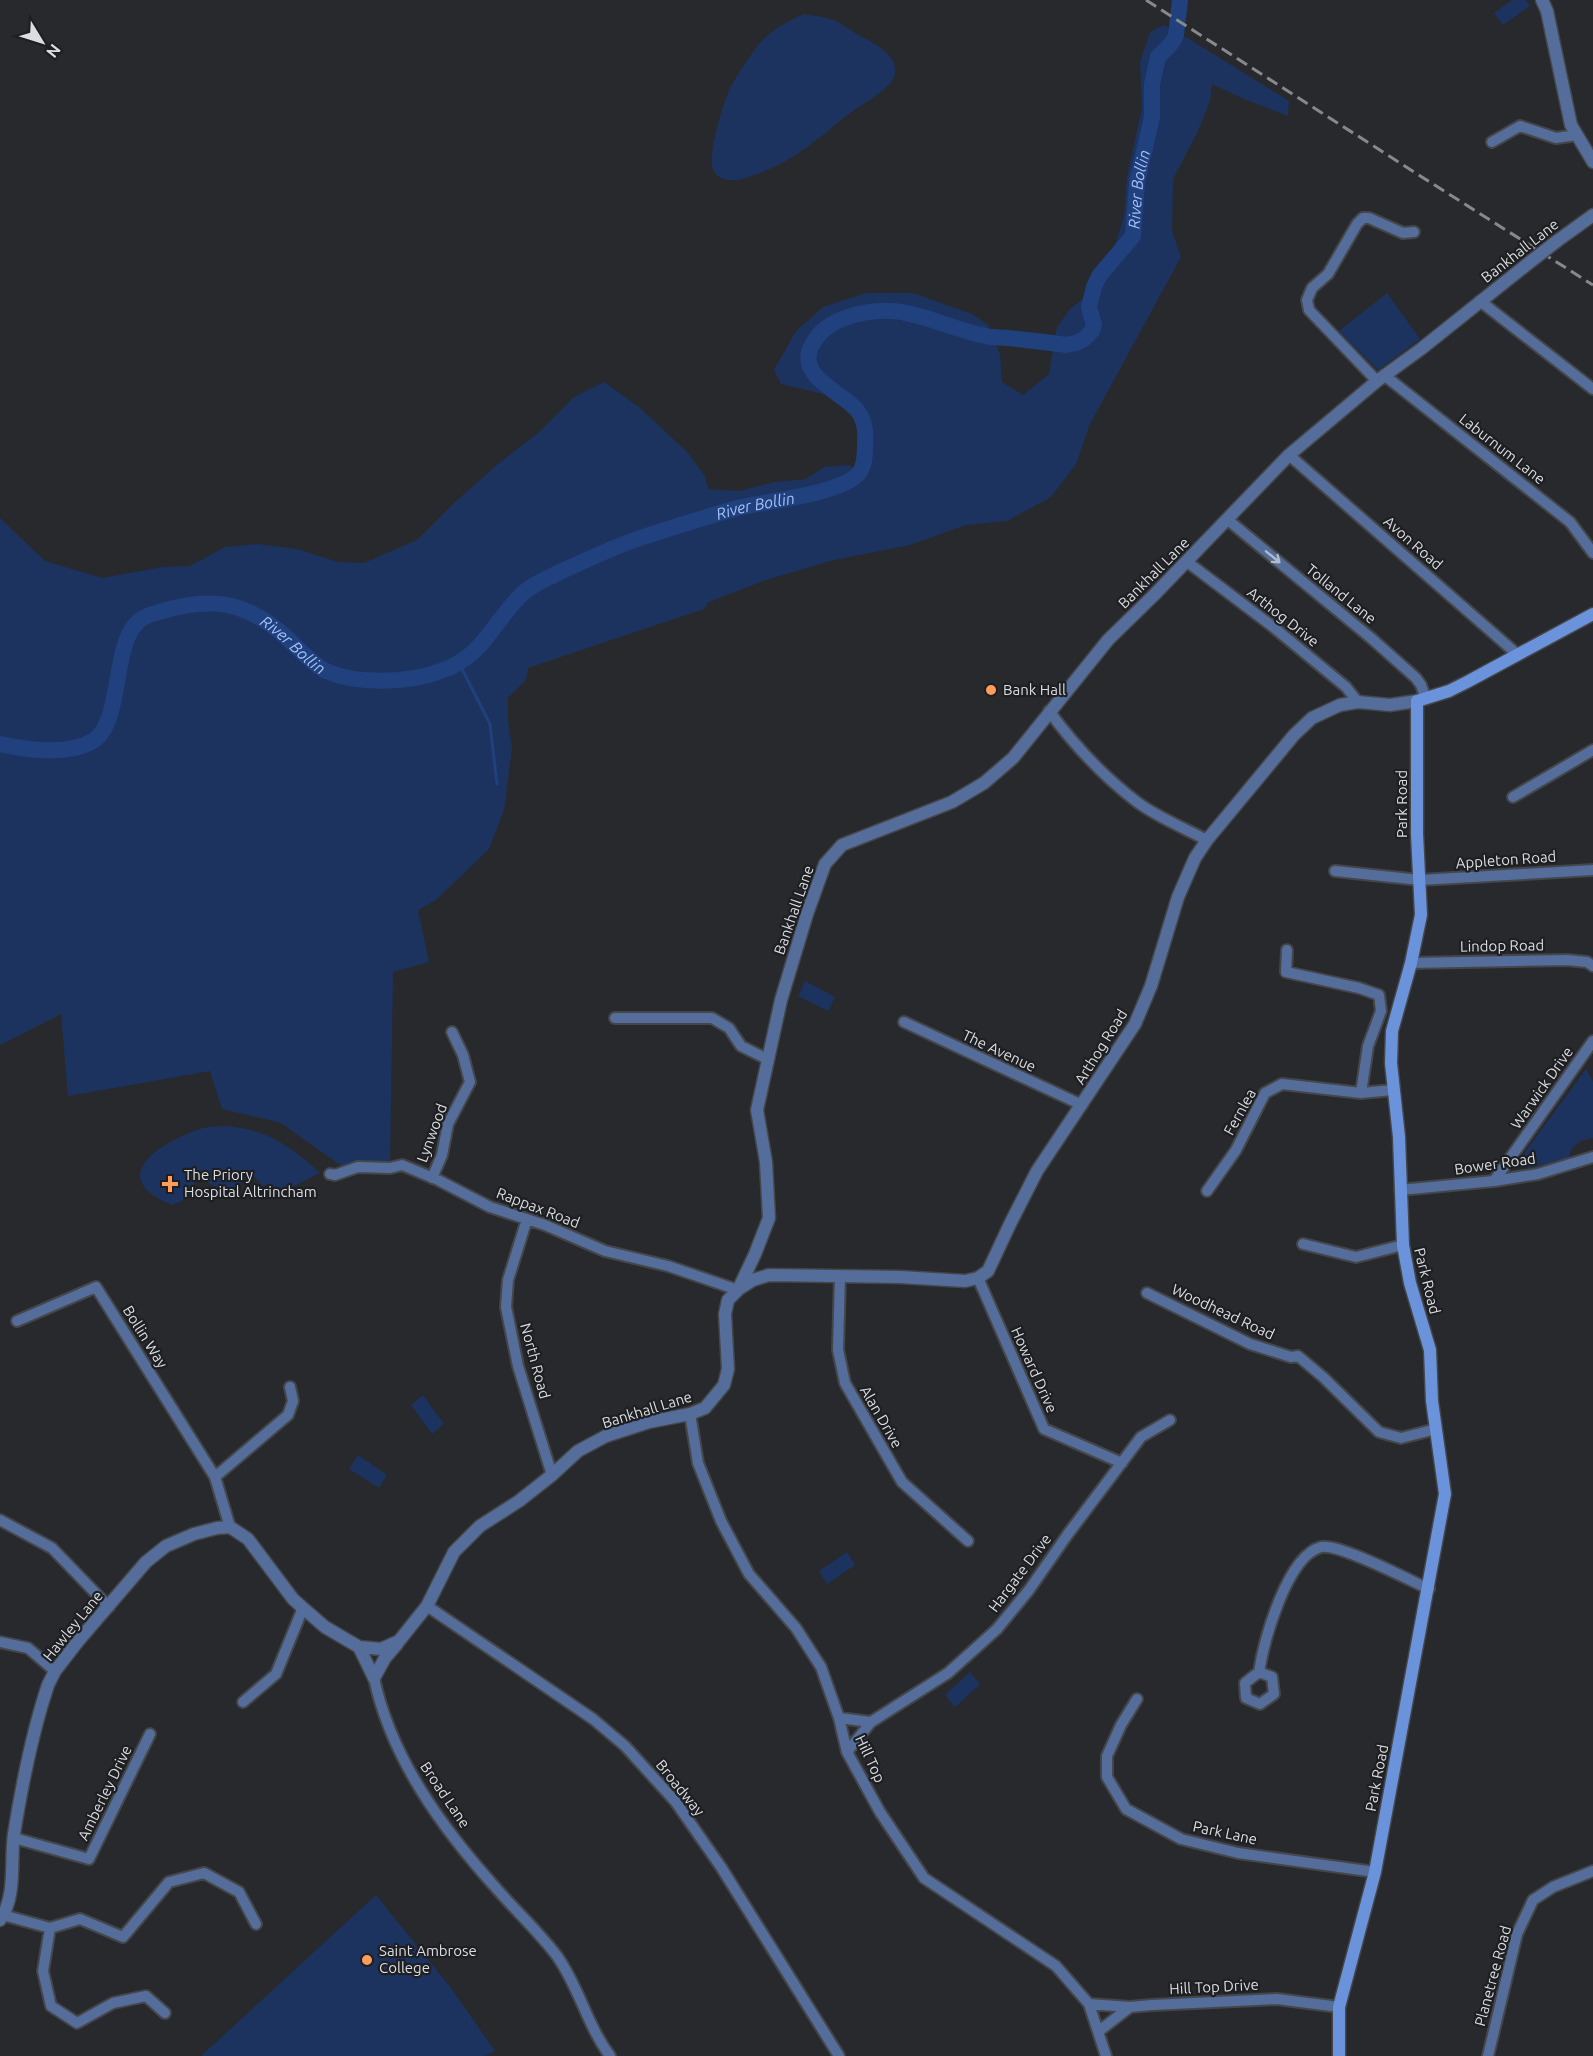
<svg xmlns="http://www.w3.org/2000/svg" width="1593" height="2056" viewBox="0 0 1593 2056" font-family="Ubuntu,sans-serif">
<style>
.green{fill:#1c335f}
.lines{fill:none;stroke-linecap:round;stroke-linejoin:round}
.stream{stroke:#20417e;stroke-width:3}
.river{stroke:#20417e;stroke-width:16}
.minor-casing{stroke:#444649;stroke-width:14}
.tertiary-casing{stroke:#444649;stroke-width:15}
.secondary-casing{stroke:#444649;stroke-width:15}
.minor{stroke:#546d9a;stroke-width:10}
.tertiary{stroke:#546d9a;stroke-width:12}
.secondary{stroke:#6b93db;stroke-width:12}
.rail{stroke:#87898b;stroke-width:3;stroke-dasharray:12 6;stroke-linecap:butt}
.tertiary-bridge-casing{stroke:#444649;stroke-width:15;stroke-linecap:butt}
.tertiary-bridge{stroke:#546d9a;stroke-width:12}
.oneway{stroke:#b2bbca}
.poi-dot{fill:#ff9b5b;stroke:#1d1f23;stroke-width:2}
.labels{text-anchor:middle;stroke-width:4.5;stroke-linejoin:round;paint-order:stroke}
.street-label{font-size:15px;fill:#dbdddf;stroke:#1d1f23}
.poi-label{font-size:15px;fill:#dbdddf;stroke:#1d1f23;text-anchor:start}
.water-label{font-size:16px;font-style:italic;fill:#a4c2f9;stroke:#1d1f23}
</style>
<rect width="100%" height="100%" fill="#27292d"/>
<path class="green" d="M1512 0H1526L1530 6 1503 25 1494 13Z
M804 14C815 16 826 17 836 21 842 24 849 29 855 33 870 41 902 55 894 77 889 91 858 106 845 117 811 145 784 168 741 179 729 182 715 180 712 166 709 151 724 100 731 86 739 72 749 57 759 44 771 30 788 21 804 14Z
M1164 25 1186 37 1289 101 1288 116 1244 99 1212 84 1210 101 1198 131 1173 179 1172 231 1181 257 1090 424 1076 464 1051 497 1007 521 966 525 910 545 834 560 766 580 709 602 704 609 528 668 526 680 508 698V721L512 748 504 810 489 849 436 900 418 910 429 962 393 972 390 1162H353L343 1167 281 1123 222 1109 210 1071 68 1096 61 1014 0 1045V518L45 561 102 578 163 567 190 566 225 547 258 544 297 549 338 562 364 563 417 540 455 502 498 464 538 433 574 397 604 382 639 407 687 452 705 476 708 489 739 491 775 482 806 479 824 467 849 465 859 473C867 451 869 419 849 403 842 397 793 387 781 384L774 370 796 331 823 307 866 293H913L972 314 988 325 1000 354 1002 382 1023 395 1049 374 1057 327 1071 308 1102 285 1124 217 1127 177 1142 108 1140 62 1150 32Z
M1387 293 1420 339 1378 370 1339 331Z
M805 981 835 997 828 1011 798 996Z
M1586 1069 1593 1081V1138C1581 1140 1570 1145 1569 1158L1530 1168 1522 1163 1525 1152Z
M227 1126C268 1130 290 1146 320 1173L276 1195 269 1184 262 1186 255 1177 242 1182 226 1193 204 1180 196 1182 182 1201 172 1205C104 1177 160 1143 200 1129 208 1126 218 1127 227 1126Z
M423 1395 444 1424 432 1434 411 1405Z
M358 1455 387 1475 379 1488 349 1469Z
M847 1552 855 1565 827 1584 819 1571Z
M970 1672 980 1684 955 1707 945 1695Z
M376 1895 451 1988 495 2051 485 2056H201Z"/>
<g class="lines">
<path class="stream" d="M459 663 490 724 497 784"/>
<path class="river" id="s1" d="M0 744C28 750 67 756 93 741 121 724 113 653 134 626 140 618 150 614 159 612 212 596 246 601 287 638 299 649 312 664 326 671 358 685 409 683 441 671 482 657 491 626 519 597 530 585 548 578 562 571 589 559 615 546 643 537 673 527 703 518 734 509 762 501 841 495 859 473 865 466 865 453 865 445 866 433 865 419 857 410 842 392 795 376 812 345 819 331 831 323 845 318 902 298 932 325 986 336 993 338 1000 337 1008 338 1027 340 1046 342 1066 345L1076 343 1084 339 1092 331 1094 325 1089 307 1094 287 1099 276 1133 236 1137 182 1152 117V84L1158 57 1172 43 1176 35 1180 0"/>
<g class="minor-casing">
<path id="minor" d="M1492 142 1520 126 1556 138 1577 135
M1480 301 1593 389
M1384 375 1570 522 1593 553
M1377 381 1309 310 1307 300 1312 288 1328 274 1357 224 1363 218H1369L1403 233 1414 232
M1289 455 1517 654
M1228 520 1371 638 1416 678 1421 685 1426 699
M1186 561 1272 626 1346 687 1358 702
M1049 711C1074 745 1103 776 1137 802 1157 817 1184 828 1207 840
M1513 797 1593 750
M1335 871 1420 880 1593 870
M1287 950 1286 972 1359 988 1379 995 1381 1011 1368 1046 1361 1093
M1411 963 1567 960 1587 962 1593 966
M615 1018H712L729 1028 741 1046 767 1059
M904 1022 1082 1105
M330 1174 335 1175 358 1167 390 1168 402 1165 438 1180 490 1207 545 1225 605 1251 668 1266 738 1290
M432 1178 442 1155 448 1124 470 1082 463 1055 452 1032
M1494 1181 1593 1041
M1400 1190 1494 1181 1538 1174 1593 1157
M1207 1191 1236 1150 1265 1093 1282 1084 1361 1093 1393 1090
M527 1219 508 1280 506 1307 518 1366 552 1475
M1303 1244 1356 1257 1403 1245
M840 1276 838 1350 845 1383 902 1482 968 1541
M978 1278 1044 1429 1122 1463
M1147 1293 1250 1344 1291 1357 1298 1356 1323 1377 1379 1432 1401 1438 1436 1429
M17 1321 96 1287 215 1477 230 1527
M690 1414 698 1463 721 1521 749 1574 796 1628 821 1667 839 1718 847 1752 880 1812 924 1878 1056 1966 1089 2004 1106 2056
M215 1477 288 1415 293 1401 290 1387
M0 1520 52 1548 109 1607
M427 1606 593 1719 625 1746 664 1789 675 1801 721 1867 839 2056
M0 1642 28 1648 55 1671
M1259 1672 1272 1677 1274 1694 1260 1704 1246 1698 1245 1683 1259 1672C1264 1640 1287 1556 1321 1547 1339 1543 1409 1580 1429 1589
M374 1678C391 1758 442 1828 496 1888 515 1910 539 1932 557 1956 579 1987 587 2025 610 2056
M1137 1699 1121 1725 1107 1756V1777L1126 1809 1181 1839 1238 1853 1375 1872
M243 1702 276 1674 303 1608
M839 1718 871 1722
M847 1752 871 1722 948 1673 997 1629 1029 1590 1068 1534 1141 1437 1170 1420
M14 1838 89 1859 150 1734
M3 1915 50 1928 43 1971 51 2006 77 2023 113 2003 146 1996 165 2013
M50 1928 80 1919 123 1937 169 1882 204 1873 239 1892 256 1924
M1089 2004 1130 2007
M1099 2031 1130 2007 1152 2005 1277 1999 1339 2007
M1488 2056 1517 1934 1533 1900 1553 1887 1593 1871"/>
</g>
<g class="tertiary-casing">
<path id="tertiary" d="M1542 0 1547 11 1571 125 1593 162
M1557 241 1593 215
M739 1289 753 1280 769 1275 900 1277 965 1281 978 1278 988 1271 1010 1224 1037 1171 1135 1024 1151 986 1178 897 1195 858 1207 840 1294 735 1312 718 1340 705 1358 702 1390 705 1417 701
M359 1647 381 1649 399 1641 427 1606 454 1552 480 1526 519 1501 552 1475 578 1451 606 1436 649 1422 690 1414 705 1408 724 1385 728 1369 725 1314 728 1300 738 1290 755 1254 769 1218 766 1162 757 1110 781 1000 807 914 825 864 842 845 952 802 984 783 1013 758 1108 640 1154 595 1289 455 1377 381 1421 349 1530 262
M374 1678 385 1658 397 1644
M0 1920C17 1895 10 1862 14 1834 22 1784 32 1733 48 1685L55 1671 79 1640 146 1562 166 1546 194 1534 217 1528 230 1527 248 1539 293 1599 303 1608 325 1627 359 1647 374 1678"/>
</g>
<g class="secondary-casing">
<path id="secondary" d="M1339 2056V2007L1375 1872 1445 1494 1432 1401 1430 1350 1410 1283 1403 1245 1399 1137 1391 1063 1392 1031 1411 963 1421 915 1417 834V701L1449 691 1467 682 1593 614"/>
</g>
<use href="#minor" class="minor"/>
<use href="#tertiary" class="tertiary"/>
<use href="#secondary" class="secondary"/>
<path class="rail" d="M1146 0 1414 172 1593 285"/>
<g class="tertiary-bridge-casing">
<path id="tertiary-bridge" d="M1530 262 1557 241"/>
</g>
<use href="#tertiary-bridge" class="tertiary-bridge"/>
</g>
<defs><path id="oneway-shaft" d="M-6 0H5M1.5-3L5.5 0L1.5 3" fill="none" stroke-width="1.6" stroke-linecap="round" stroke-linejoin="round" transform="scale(1.5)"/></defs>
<use class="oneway" href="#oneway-shaft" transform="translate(1273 557) rotate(39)"/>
<g class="poi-dot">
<circle cx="991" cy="690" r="6"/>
<path d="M167 1175h6v6h6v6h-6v6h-6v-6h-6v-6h6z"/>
<circle cx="367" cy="1960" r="6"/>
</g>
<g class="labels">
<g class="street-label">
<text transform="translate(1520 251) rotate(-38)" y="5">Bankhall Lane</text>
<text transform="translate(1502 449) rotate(38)" y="5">Laburnum Lane</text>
<text transform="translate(1413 543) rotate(41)" y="5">Avon Road</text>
<text transform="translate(1154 573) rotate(-45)" y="5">Bankhall Lane</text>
<text transform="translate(1341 594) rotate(39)" y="5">Tolland Lane</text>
<text transform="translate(1283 617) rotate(38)" y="5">Arthog Drive</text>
<text transform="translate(1402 804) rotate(-90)" y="5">Park Road</text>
<text transform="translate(1506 860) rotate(-4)" y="5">Appleton Road</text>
<text transform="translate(794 910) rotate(-71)" y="5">Bankhall Lane</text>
<text transform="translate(1502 946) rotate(-1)" y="5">Lindop Road</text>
<text transform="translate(1101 1047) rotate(-58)" y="5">Arthog Road</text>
<text transform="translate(999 1051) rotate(25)" y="5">The Avenue</text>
<text transform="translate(1542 1088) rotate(-55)" y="5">Warwick Drive</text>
<text transform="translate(1240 1112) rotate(-61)" y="5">Fernlea</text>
<text transform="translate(432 1133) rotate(-70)" y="5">Lynwood</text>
<text transform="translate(1495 1164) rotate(-8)" y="5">Bower Road</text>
<text transform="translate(538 1208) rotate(21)" y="5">Rappax Road</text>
<text transform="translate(1427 1281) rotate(76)" y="5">Park Road</text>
<text transform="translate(1223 1312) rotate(25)" y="5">Woodhead Road</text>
<text transform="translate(145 1337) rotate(58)" y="5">Bollin Way</text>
<text transform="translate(535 1361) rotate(75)" y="5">North Road</text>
<text transform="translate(1034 1370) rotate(66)" y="5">Howard Drive</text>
<text transform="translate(647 1410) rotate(-17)" y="5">Bankhall Lane</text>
<text transform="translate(881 1417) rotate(60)" y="5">Alan Drive</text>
<text transform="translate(1020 1573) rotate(-53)" y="5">Hargate Drive</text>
<text transform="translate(73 1626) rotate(-51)" y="5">Hawley Lane</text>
<text transform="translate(870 1759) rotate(65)" y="5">Hill Top</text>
<text transform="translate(1377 1778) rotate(-79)" y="5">Park Road</text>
<text transform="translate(680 1788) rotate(51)" y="5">Broadway</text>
<text transform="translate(105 1793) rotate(-64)" y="5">Amberley Drive</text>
<text transform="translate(445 1795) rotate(56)" y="5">Broad Lane</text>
<text transform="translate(1225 1833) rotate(12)" y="5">Park Lane</text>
<text transform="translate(1493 1976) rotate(-75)" y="5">Planetree Road</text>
<text transform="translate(1214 1987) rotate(-3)" y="5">Hill Top Drive</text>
</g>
<g class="poi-label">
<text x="1003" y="695">Bank Hall</text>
<text x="184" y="1180">The Priory<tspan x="184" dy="17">Hospital Altrincham</tspan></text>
<text x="379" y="1956">Saint Ambrose<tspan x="379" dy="17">College</tspan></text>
</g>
<g class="water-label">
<text dy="6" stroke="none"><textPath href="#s1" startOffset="1640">River Bollin</textPath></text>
<text dy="6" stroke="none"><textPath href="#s1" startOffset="920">River Bollin</textPath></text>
<text dy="6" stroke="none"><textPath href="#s1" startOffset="396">River Bollin</textPath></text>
</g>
</g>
<g transform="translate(42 42) rotate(128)" stroke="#1d1f23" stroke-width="4.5" paint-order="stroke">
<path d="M0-4.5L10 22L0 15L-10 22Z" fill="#dbdddf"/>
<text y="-9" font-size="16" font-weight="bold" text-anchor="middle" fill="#dbdddf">N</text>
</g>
</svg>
